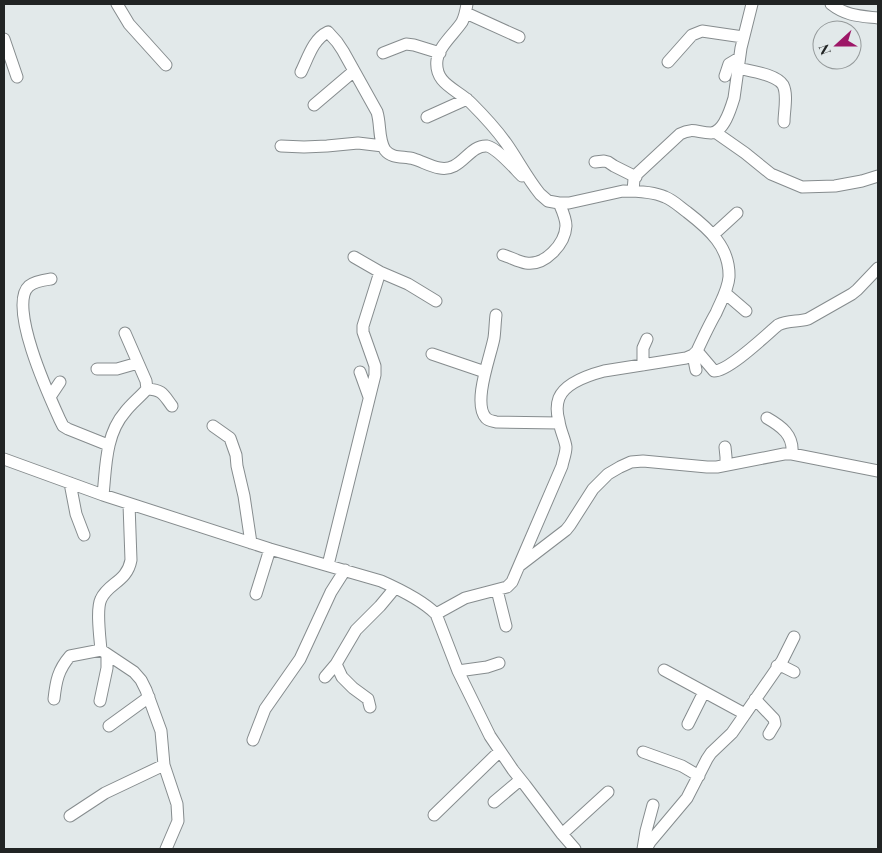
<svg xmlns="http://www.w3.org/2000/svg" width="882" height="853" viewBox="0 0 882 853" font-family="'Playfair Display',serif">
<style>
.lines{fill:none;stroke-linecap:round;stroke-linejoin:round}
.minor-casing{stroke:#868c8e;stroke-width:13}
.minor{stroke:#fff;stroke-width:11}
</style>
<rect width="100%" height="100%" fill="#e2e9ea"/>
<g class="lines">
<g class="minor-casing">
<path id="minor" d="M117 4 129 24 166 65
M831 4C846 16 860 16 878 18
M466 13 519 37
M4 39 17 77
M383 53 406 44 414 45 440 53
M668 62 692 35 702 31 743 37
M738 68C750 71 776 74 783 85 788 95 784 111 784 122
M301 72C308 58 313 39 328 32L337 42 343 51 377 112C381 125 378 139 385 150 392 159 404 156 414 159 427 163 441 173 454 166 465 161 473 145 487 146 497 148 514 168 522 176
M725 76 729 64 739 58
M314 105 354 71
M427 117 467 99
M715 132 745 153 771 174 802 187 835 186 862 181 878 176
M281 146 304 147 327 146 358 143 383 146
M595 162 604 161 608 162 614 166 636 177
M633 191 634 179 637 174 680 134C693 127 698 133 711 133 724 132 731 108 734 98L741 48 752 4
M713 235 737 213
M503 255C510 257 519 262 526 263 545 266 565 244 566 226 566 218 562 210 559 203
M354 257 380 272 408 284 436 301
M51 279C44 280 35 281 29 286 7 305 50 398 60 420L63 426 68 429 108 445
M725 293 746 311
M496 315C495 323 495 331 494 338 491 355 472 403 486 418 489 421 492 421 496 422L559 423
M125 333 146 381 147 389
M697 351 714 371C729 371 766 335 778 325 788 320 798 322 808 319L852 294 857 290 878 268
M432 354 485 372
M693 355 696 370
M643 365V348L647 339
M97 369H117L138 363
M360 372 369 397
M50 397 60 382
M767 418C781 426 794 435 792 454
M213 426 230 438 236 455 237 466 244 496 251 543
M725 447 726 457V465
M4 459 103 495 270 549 381 581C399 589 422 600 436 614L458 671 490 736 513 770 525 785 562 834 575 849
M70 483 76 514 84 535
M103 495C106 468 105 435 125 412 131 404 140 397 147 389 163 390 163 394 172 406
M328 565 375 375V366L363 332V326L380 272
M519 566 566 530 570 525 593 489 608 474 620 467 631 462 643 461 707 467H717L784 454H792L878 471
M497 590 506 626
M256 594 270 549
M436 614 465 598 507 587 512 582 562 466C563 460 566 454 566 447 565 439 560 430 559 421 557 414 556 406 559 398 565 383 589 375 604 371L686 358 693 355 697 351C703 338 709 325 716 313 721 301 728 290 729 277 730 247 709 229 687 212 680 207 673 200 665 197 654 192 635 191 623 191L569 203H559L548 201 540 194C527 178 518 160 506 143 496 129 483 115 471 103 457 89 434 84 437 60 439 46 454 34 462 22 465 16 466 10 467 4
M101 650C100 638 96 609 101 599 108 583 127 582 131 560L129 504
M336 664 342 677 353 688 368 699 370 707
M777 666 784 667 794 672
M664 670 745 714
M458 671 487 667 499 663
M325 677 336 664 356 630 380 606 395 588
M54 699C56 681 58 670 70 656L101 650 134 672 141 680 146 690 161 731 164 765 177 804 178 821 166 849
M755 699 774 719 775 724 769 734
M100 701 107 668V654
M688 724 704 692
M109 726 149 697
M253 740 265 709 300 659 331 592 345 570
M643 752 682 766 699 776
M494 802 520 780
M434 815 500 751
M70 816 105 793 164 765
M562 834 608 792
M643 849 646 831 653 805
M646 849 650 842 687 798 707 759 711 753 732 733 782 661 794 637"/>
</g>
<use href="#minor" class="minor"/>
</g>
<rect width="882" height="853" fill="none" stroke="#212424" stroke-width="10"/>
<g transform="translate(837 45) rotate(249)"><circle r="24" fill="#e2e9ea" stroke="#959a9b"/>
<path d="M0-4L9 19L0 12L-9 19Z" fill="#9d1767"/>
<text y="-8" font-size="14" font-weight="bold" text-anchor="middle" fill="#212424">N</text>
</g>
</svg>
